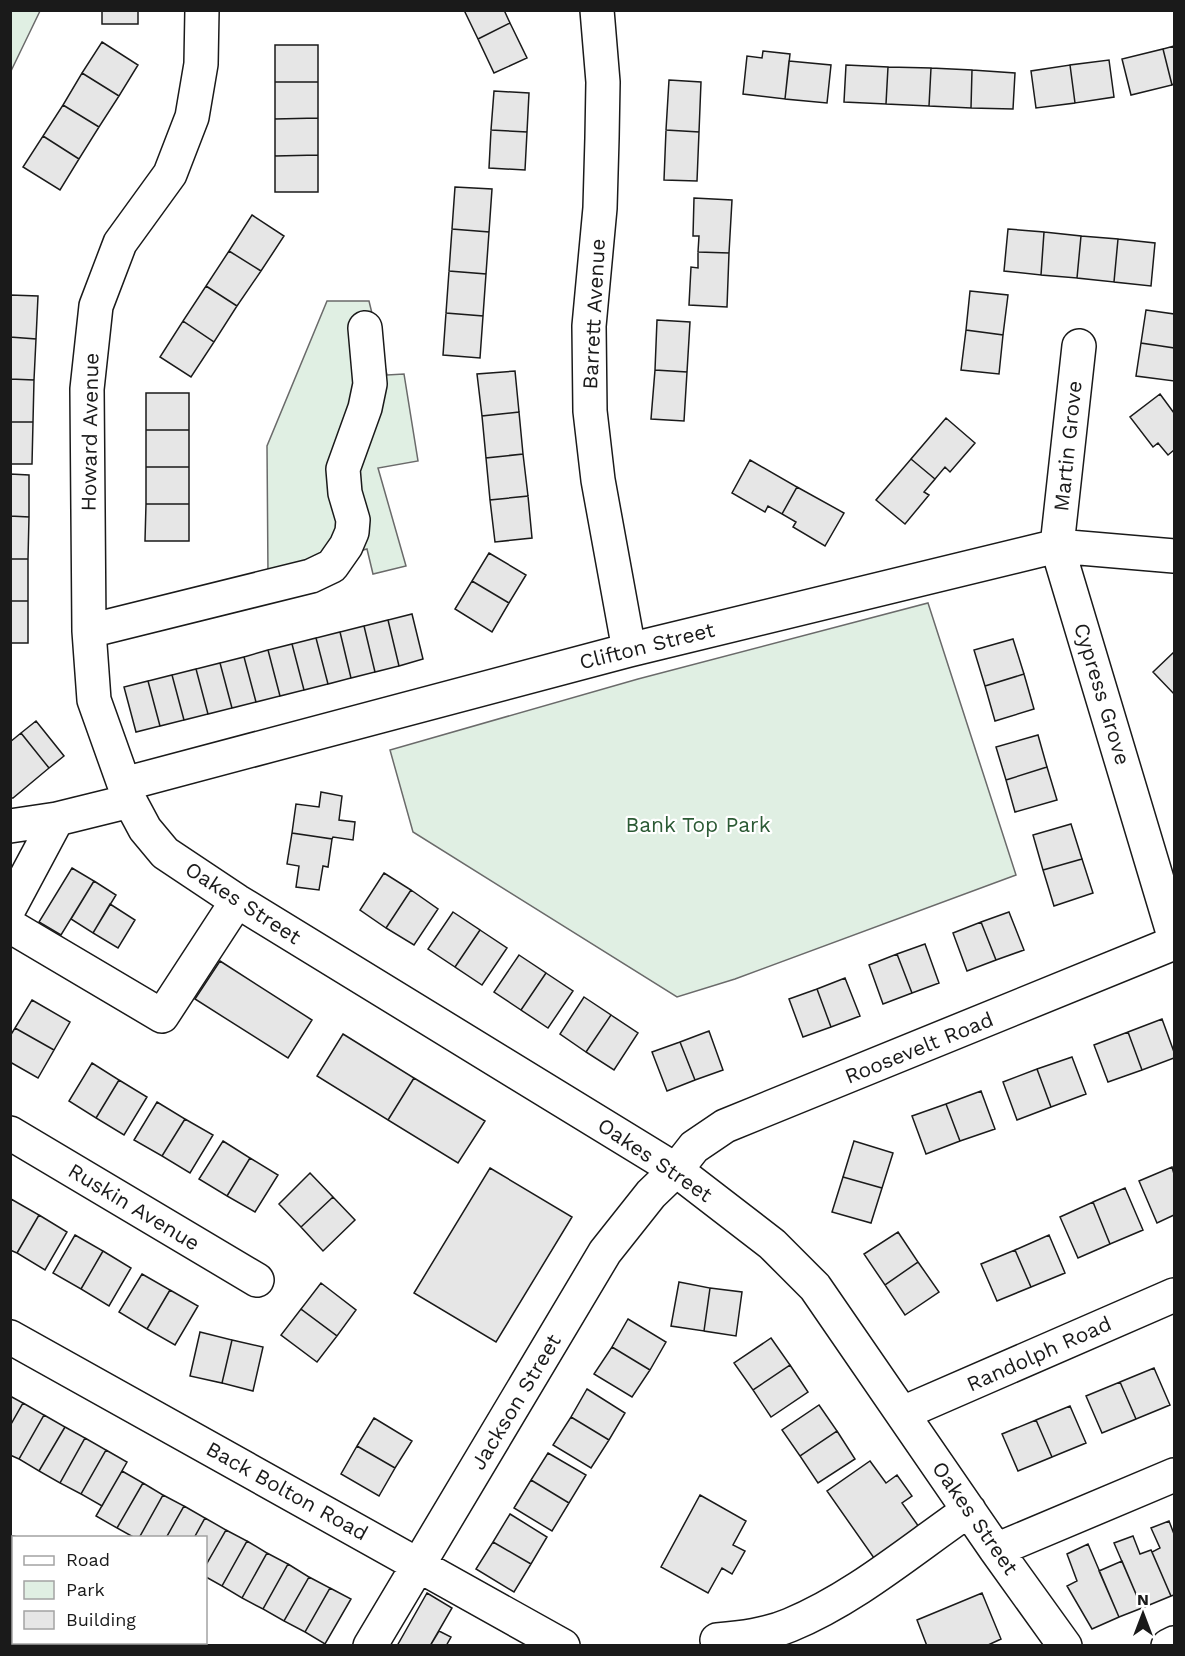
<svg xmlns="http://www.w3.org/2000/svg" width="1185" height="1656" viewBox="0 0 1185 1656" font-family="'Work Sans',sans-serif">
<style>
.green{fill:#e0efe3;stroke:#6a6a6a;stroke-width:1.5}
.building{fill:#e6e6e6;stroke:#1a1a1a;stroke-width:1.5}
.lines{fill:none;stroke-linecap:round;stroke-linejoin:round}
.minor-casing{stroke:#1a1a1a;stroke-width:36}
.major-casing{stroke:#1a1a1a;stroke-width:36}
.minor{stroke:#fff;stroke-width:33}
.major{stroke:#fff;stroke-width:33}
.labels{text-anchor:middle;stroke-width:4.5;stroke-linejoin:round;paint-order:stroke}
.street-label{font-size:21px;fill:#1a1a1a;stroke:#fff}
.park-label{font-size:21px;fill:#2b5a34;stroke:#fff}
</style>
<rect width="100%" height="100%" fill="#fff"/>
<path class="green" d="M11 10 40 11 11 71 10 11Z
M327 301H369L387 375 404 374 418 461 378 468 406 566 373 574 367 549 268 575 267 446Z
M928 603 1016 875 735 979 677 997 413 832 390 750 638 679Z"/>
<path class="building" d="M102 10H138V24H102Z
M464 10H504L510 23 478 39Z
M510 23 527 58 494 73 478 39Z
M102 42 138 65 119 96 82 73Z
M275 45H318V82H275Z
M1174 46V84L1172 85 1163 49Z
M1163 49 1172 85 1131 95 1122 59Z
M763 51 790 54 785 99 743 94 747 56 762 58Z
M1109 60 1114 97 1075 103 1070 65Z
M789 61 831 65 827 103 785 99Z
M846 65 888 67 886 104 844 102Z
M1070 65 1075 103 1036 108 1031 71Z
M888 67 931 68 929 106 886 104Z
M931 68 972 70 971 108 929 106Z
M972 70 1015 73 1013 109 971 108Z
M82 73 119 96 99 127 63 105Z
M669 80 701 82 699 132 666 130Z
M275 82H318V118L275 119Z
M494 91 529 93 527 132 491 130Z
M63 105 99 127 79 159 43 136Z
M318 118V155L275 156V119Z
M491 130 527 132 525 170 489 168Z
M666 130 699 132 697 181 664 180Z
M43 136 79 159 60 190 23 167Z
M318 155V192H275V156Z
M455 187 492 189 489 232 452 229Z
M694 198 732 200 729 253 698 252 699 236H693Z
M252 215 284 236 261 271 229 251Z
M452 229 489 232 486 274 449 271Z
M1008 229 1044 232 1041 275 1004 271Z
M1044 232 1081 236 1077 278 1041 275Z
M1081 236 1118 239 1114 282 1077 278Z
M1118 239 1155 243 1151 286 1114 282Z
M229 251 261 271 237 306 206 286Z
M698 252 729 253 727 307 689 305 691 267 698 268Z
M449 271 486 274 483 316 446 313Z
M206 286 237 306 214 342 183 321Z
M970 291 1008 295 1003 335 966 330Z
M10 295 38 296 36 339 10 337Z
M1146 310 1174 314V348L1141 343Z
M446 313 483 316 480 358 443 355Z
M657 320 690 322 687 372 655 370Z
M183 321 214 342 191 377 160 357Z
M966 330 1003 335 999 374 961 370Z
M10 337 36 339 34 380 10 379Z
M1141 343 1174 348V381L1136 376Z
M655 370 687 372 684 421 651 419Z
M515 371 519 412 482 416 477 374Z
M10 379 34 380 33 422H10Z
M146 393H189V430H146Z
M1160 394 1174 413V450L1168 455 1158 443 1153 447 1130 417Z
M519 412 523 454 486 458 482 416Z
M946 418 975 443 950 472 945 467 935 479 911 459Z
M10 422H33L32 464H10Z
M146 430H189V467H146Z
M523 454 528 496 490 500 486 458Z
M911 459 935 479 924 492 929 495 905 524 876 500Z
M750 460 797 487 782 514 768 506 765 512 732 493Z
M146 467H189V504H146Z
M10 474 29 475V517L10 516Z
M797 487 844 513 825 546 793 527 796 522 782 514Z
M528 496 532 538 495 542 490 500Z
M146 504H189V541H145Z
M10 516 29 517 28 559H10Z
M489 553 526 575 509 603 472 581Z
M10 559H28V601H10Z
M472 581 509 603 492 632 455 609Z
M10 601H28V643H10Z
M412 614 423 659 399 666 388 620Z
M388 620 399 666 375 672 364 626Z
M364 626 375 672 351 678 340 632Z
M340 632 351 678 328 684 316 638Z
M316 638 328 684 304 690 292 644Z
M1013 639 1024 674 985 686 974 650Z
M292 644 304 690 280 696 268 650Z
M268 650 280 696 256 702 244 657Z
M1174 652V694L1153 672Z
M244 657 256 702 232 708 220 663Z
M220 663 232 708 208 714 196 669Z
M196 669 208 714 184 720 172 675Z
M1024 674 1034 709 995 721 985 686Z
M172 675 184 720 160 726 148 681Z
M148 681 160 726 136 732 124 687Z
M36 721 64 756 49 768 21 733Z
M21 733 49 768 13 798H10V742Z
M1038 735 1047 767 1006 780 996 747Z
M1047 767 1057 800 1015 812 1006 780Z
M321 792 342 796 339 820 355 822 353 840 333 837 332 839 292 833 296 804 319 807Z
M1071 824 1082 859 1043 870 1033 835Z
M292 833 332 839 328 867 323 866 319 890 296 887 299 866 287 864Z
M1082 859 1093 893 1054 906 1043 870Z
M72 868 94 881 61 935 39 922Z
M384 873 411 890 386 928 360 910Z
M94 881 116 895 93 933 71 919Z
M411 890 438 909 414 945 386 928Z
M110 904 135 920 118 948 93 933Z
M453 912 480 930 455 967 428 949Z
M1009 912 1024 950 996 960 981 922Z
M981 922 996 960 967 971 953 933Z
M480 930 507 948 482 985 455 967Z
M925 944 939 983 912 993 897 954Z
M897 954 912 993 883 1004 869 965Z
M519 955 546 973 521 1010 494 992Z
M220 961 312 1020 288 1058 195 999Z
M546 973 573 991 548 1028 521 1010Z
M845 978 860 1016 831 1027 817 989Z
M817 989 831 1027 803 1037 789 999Z
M584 997 611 1015 586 1052 560 1034Z
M32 1000 70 1022 54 1050 15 1028Z
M611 1015 638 1033 614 1070 586 1052Z
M1162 1019 1174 1052V1058L1142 1070 1128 1032Z
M15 1028 54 1050 38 1078 10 1062V1036Z
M709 1031 723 1070 695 1080 680 1042Z
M1128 1032 1142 1070 1108 1082 1094 1045Z
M343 1034 414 1078 388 1120 317 1076Z
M680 1042 695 1080 667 1091 652 1052Z
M1072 1057 1086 1094 1051 1107 1037 1069Z
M92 1063 119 1080 96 1118 69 1101Z
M1037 1069 1051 1107 1017 1120 1003 1082Z
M414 1078 485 1121 458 1163 388 1120Z
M119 1080 147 1097 124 1135 96 1118Z
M981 1091 995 1129 960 1141 946 1104Z
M157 1102 185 1119 162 1156 134 1140Z
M946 1104 960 1141 926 1154 912 1116Z
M185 1119 213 1135 190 1173 162 1156Z
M223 1141 250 1158 227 1196 199 1179Z
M854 1141 893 1153 882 1188 843 1177Z
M250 1158 278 1175 255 1212 227 1196Z
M1172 1167 1174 1174V1215L1157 1223 1139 1181Z
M490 1168 572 1217 496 1342 414 1293Z
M310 1173 333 1197 301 1227 279 1204Z
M843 1177 882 1188 871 1223 832 1212Z
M1125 1188 1143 1230 1110 1244 1093 1202Z
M333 1197 355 1220 323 1251 301 1227Z
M11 1199 39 1215 17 1253 10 1250Z
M1093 1202 1110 1244 1078 1258 1060 1217Z
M39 1215 67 1232 45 1270 17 1253Z
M898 1232 918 1262 885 1285 864 1254Z
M75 1235 103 1251 81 1289 53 1273Z
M1049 1235 1065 1273 1031 1287 1015 1250Z
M1015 1250 1031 1287 997 1301 981 1264Z
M103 1251 131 1268 109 1306 81 1289Z
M918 1262 939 1292 905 1315 885 1285Z
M142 1274 170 1290 147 1329 119 1312Z
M679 1282 710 1288 704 1331 671 1326Z
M321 1283 356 1310 337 1336 301 1309Z
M710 1288 742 1292 736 1336 704 1331Z
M170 1290 198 1306 175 1345 147 1329Z
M301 1309 337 1336 317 1362 281 1335Z
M628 1319 666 1342 650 1370 612 1347Z
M200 1332 232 1340 222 1383 190 1376Z
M771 1338 790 1365 753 1390 734 1363Z
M232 1340 263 1347 253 1391 222 1383Z
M612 1347 650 1370 632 1397 594 1374Z
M790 1365 808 1392 771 1417 753 1390Z
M1154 1368 1170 1405 1136 1419 1120 1382Z
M1120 1382 1136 1419 1102 1433 1086 1396Z
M587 1389 625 1413 609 1440 571 1417Z
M10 1396 23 1403 10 1426Z
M23 1403 44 1415 19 1459 10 1455V1426Z
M819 1405 837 1431 800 1456 782 1430Z
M1070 1406 1086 1443 1052 1457 1036 1420Z
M44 1415 65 1427 39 1471 19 1459Z
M571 1417 609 1440 591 1468 553 1445Z
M374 1418 412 1441 395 1468 357 1446Z
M1036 1420 1052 1457 1018 1471 1002 1434Z
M65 1427 85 1438 60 1483 39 1471Z
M837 1431 855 1459 818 1483 800 1456Z
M85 1438 106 1450 81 1494 60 1483Z
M357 1446 395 1468 379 1496 341 1474Z
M106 1450 127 1462 102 1506 81 1494Z
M548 1453 586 1475 569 1503 531 1480Z
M870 1461 886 1483 897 1475 912 1496 902 1503 919 1527 874 1558 827 1491Z
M122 1471 143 1483 117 1528 96 1516Z
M531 1480 569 1503 552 1531 514 1508Z
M143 1483 163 1495 139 1538H135L117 1528Z
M163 1495 184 1506 166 1538H139Z
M700 1495 746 1521 733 1545 745 1551 732 1574 722 1568 708 1593 661 1567Z
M184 1506 205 1518 194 1538H166Z
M510 1514 547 1537 531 1564 493 1542Z
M205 1518 226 1530 206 1565V1538H194Z
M1169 1521 1174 1534V1595L1171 1596 1152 1552 1160 1548 1151 1528Z
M226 1530 247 1541 222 1586 206 1577V1565Z
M1133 1536 1140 1554 1151 1550 1171 1596 1142 1608 1114 1543Z
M247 1541 267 1553 242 1598 222 1586Z
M493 1542 531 1564 514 1592 476 1569Z
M1088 1544 1119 1617 1092 1629 1067 1586 1077 1581 1067 1554Z
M267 1553 288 1564 263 1609 242 1598Z
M1122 1561 1142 1608 1119 1617 1099 1571Z
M288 1564 309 1577 284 1621 263 1609Z
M309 1577 330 1588 305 1632 284 1621Z
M330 1588 351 1599 325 1644 305 1632Z
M427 1593 452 1608 430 1646H397Z
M982 1593 1001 1639 986 1646H927L917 1620Z
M439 1631 451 1637 446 1646H430Z"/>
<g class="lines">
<g class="minor-casing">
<path id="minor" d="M202 10 201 64 192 117 170 174 120 243 96 306 87 389 89 631 94 700 130 801 145 829 165 853 237 901 676 1170 772 1244 815 1287 996 1550 1065 1646
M597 10 603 82 602 138 600 208 589 326 590 411 598 480 629 650
M1079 346 1057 546 1174 936
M89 631 311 576 332 566 346 546 352 532 353 520 345 493 343 469 365 408 370 384 365 328
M124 784 629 650 1057 546 1174 556
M10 826 57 819 130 801
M10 907 57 819
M10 926 162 1016 237 901
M10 1133 257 1280
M10 1337 563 1646
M903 1413 1174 1295
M996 1550 1174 1475
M717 1640C742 1638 766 1635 790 1625 855 1598 911 1550 969 1510
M370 1646 605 1252 651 1194 676 1170 694 1147 725 1126 1174 943
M1168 1646 1174 1643"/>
</g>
<g class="major-casing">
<path id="major" d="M10 1553 14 1554
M171 1642 176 1646"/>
</g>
<use href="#minor" class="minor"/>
<use href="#major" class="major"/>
</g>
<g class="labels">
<g class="street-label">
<text transform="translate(594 314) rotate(-87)" y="7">Barrett Avenue</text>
<text transform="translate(90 432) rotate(-89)" y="7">Howard Avenue</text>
<text transform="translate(1068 446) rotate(-84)" y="7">Martin Grove</text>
<text transform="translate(647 646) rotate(-14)" y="7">Clifton Street</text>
<text transform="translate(1102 694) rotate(73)" y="7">Cypress Grove</text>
<text transform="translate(243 903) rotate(33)" y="7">Oakes Street</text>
<text transform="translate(919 1048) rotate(-22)" y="7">Roosevelt Road</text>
<text transform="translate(655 1160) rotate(34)" y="7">Oakes Street</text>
<text transform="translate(134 1207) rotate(31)" y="7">Ruskin Avenue</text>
<text transform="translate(1039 1354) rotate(-24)" y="7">Randolph Road</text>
<text transform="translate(516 1402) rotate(-59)" y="7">Jackson Street</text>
<text transform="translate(287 1491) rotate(29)" y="7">Back Bolton Road</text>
<text transform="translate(975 1518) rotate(55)" y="7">Oakes Street</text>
</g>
<g class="park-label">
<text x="698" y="832">Bank Top Park</text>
</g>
</g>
<rect width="1185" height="1656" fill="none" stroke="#1a1a1a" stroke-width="24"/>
<rect x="12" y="1536" width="195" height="108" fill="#ffffff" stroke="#a3a3a3" stroke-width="1.5"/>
<rect x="24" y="1556" width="30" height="9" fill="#ffffff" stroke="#a3a3a3" stroke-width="1.5"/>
<text x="66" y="1566" font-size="18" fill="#1a1a1a">Road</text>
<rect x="24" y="1581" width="30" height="18" fill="#e0efe3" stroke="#a3a3a3" stroke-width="1.5"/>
<text x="66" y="1596" font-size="18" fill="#1a1a1a">Park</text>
<rect x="24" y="1611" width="30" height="18" fill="#e6e6e6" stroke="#a3a3a3" stroke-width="1.5"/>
<text x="66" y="1626" font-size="18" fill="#1a1a1a">Building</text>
<g transform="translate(1143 1614)" stroke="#ffffff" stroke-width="4.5" paint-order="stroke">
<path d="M0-4.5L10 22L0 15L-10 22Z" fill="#1a1a1a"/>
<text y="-9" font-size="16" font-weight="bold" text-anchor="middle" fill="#1a1a1a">N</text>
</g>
</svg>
